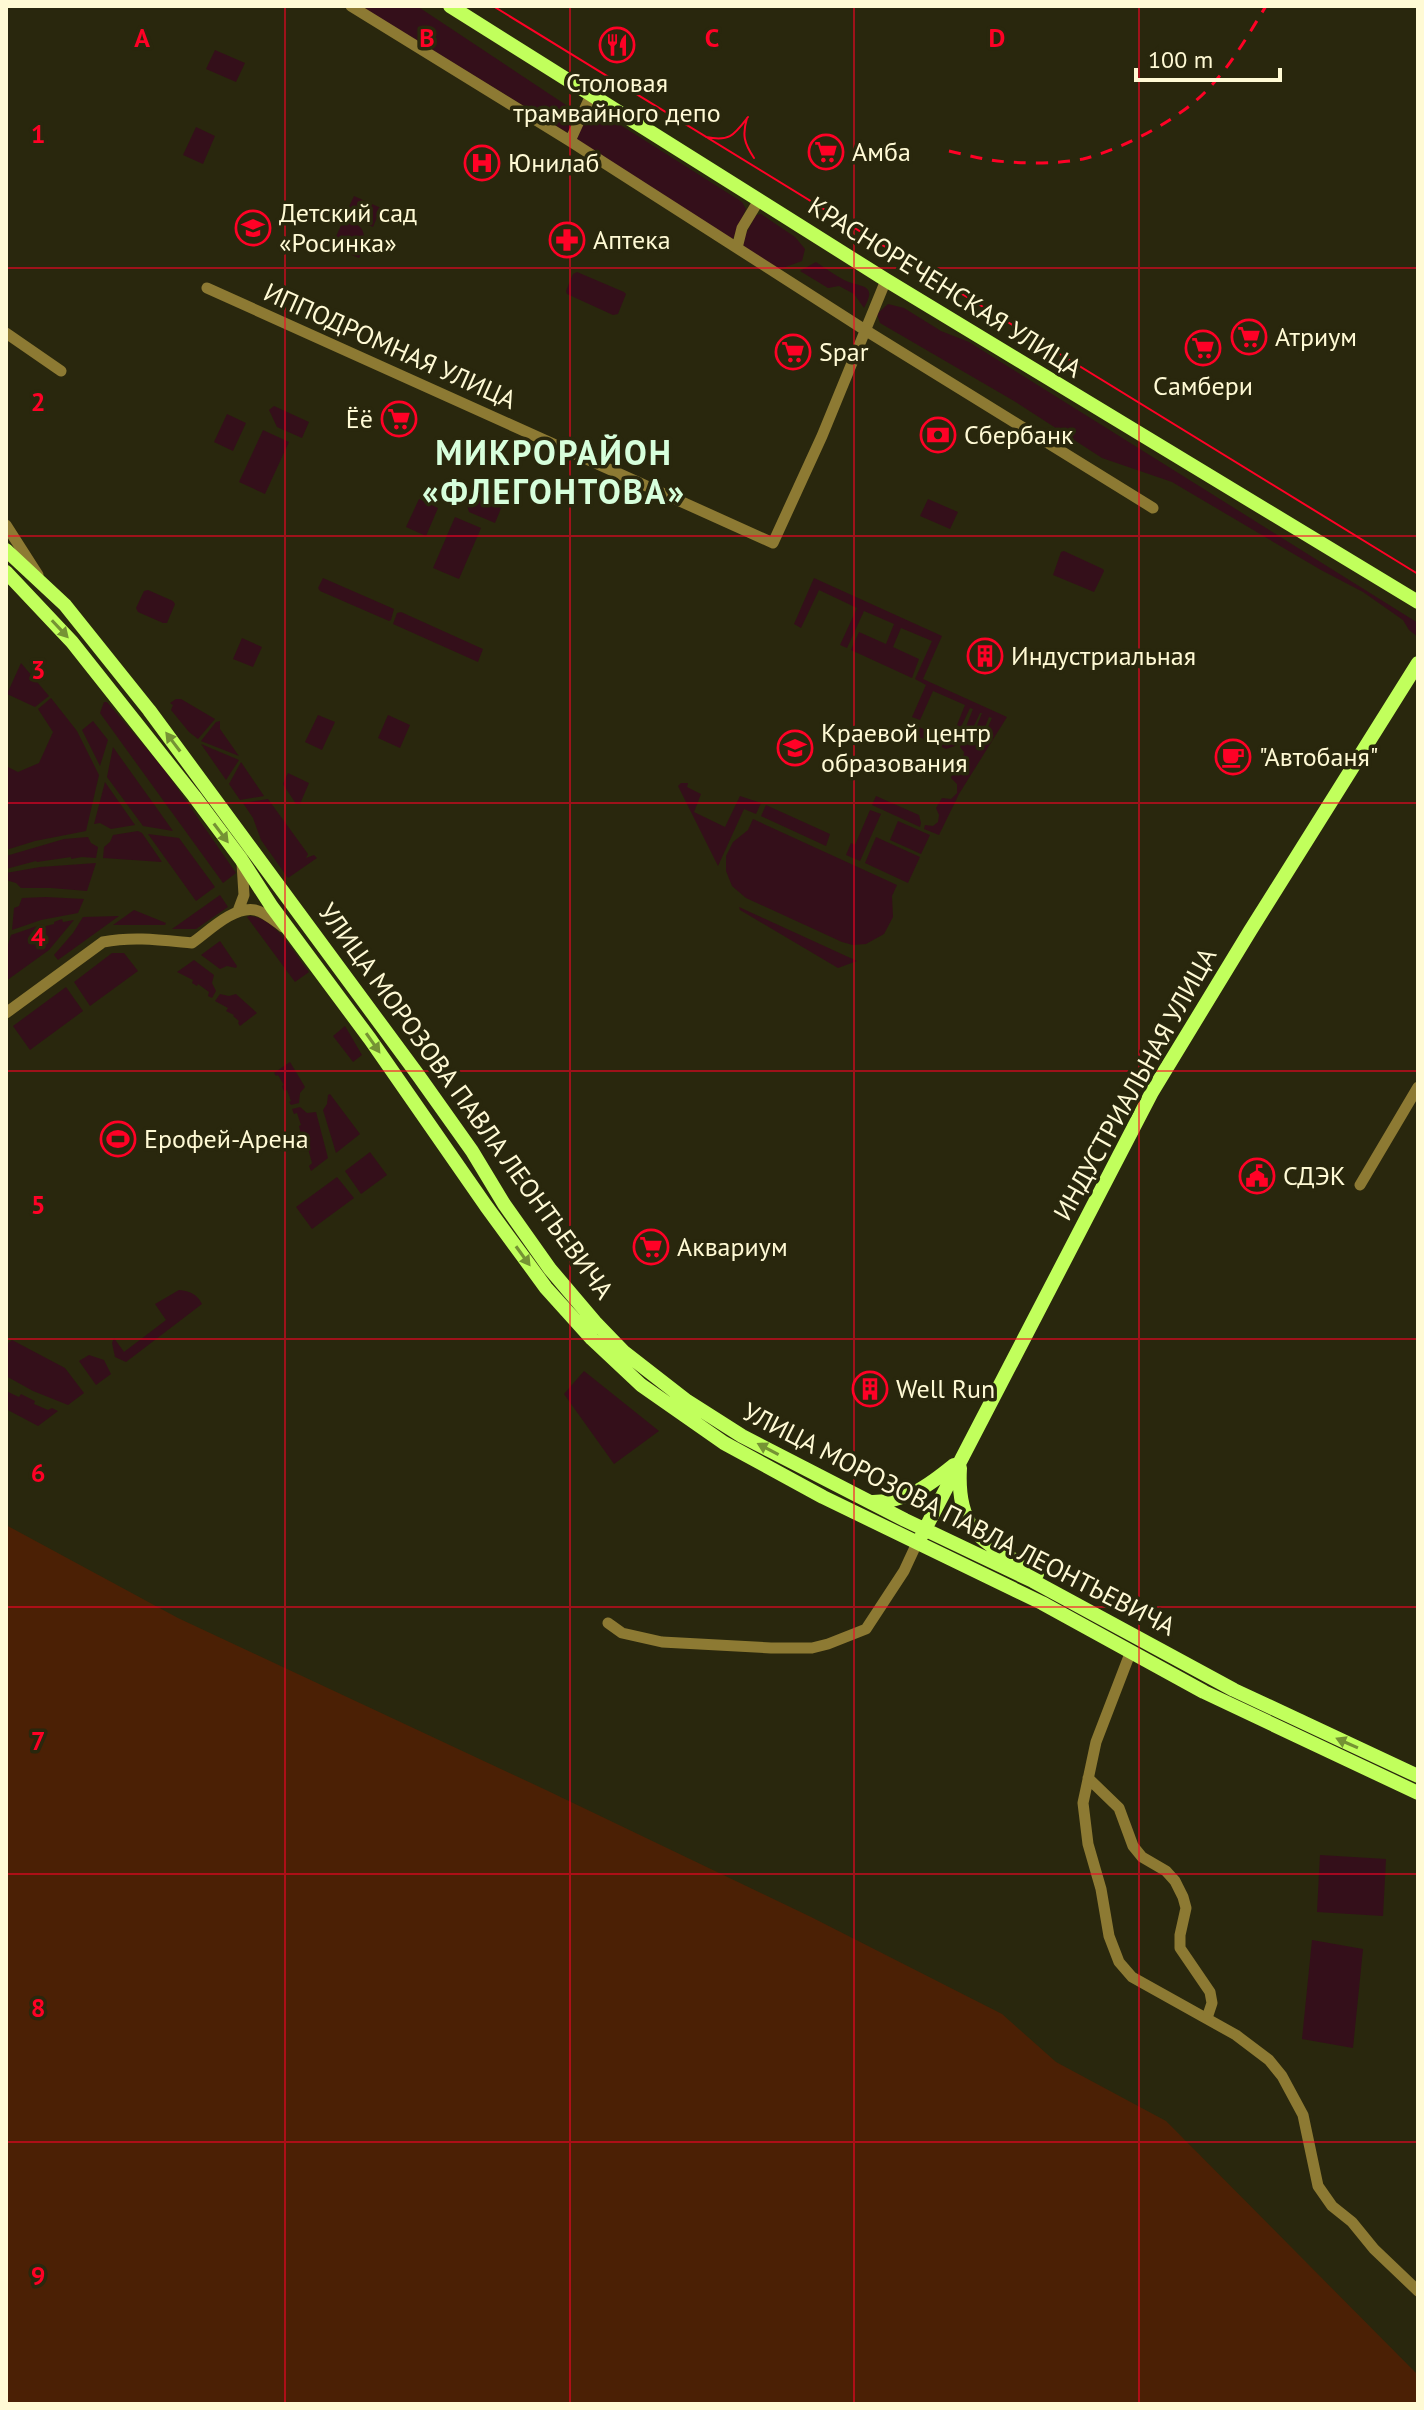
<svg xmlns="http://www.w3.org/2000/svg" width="1424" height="2410" viewBox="0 0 1424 2410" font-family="'PT Sans',sans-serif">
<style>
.green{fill:#340f1a}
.water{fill:#4b2005}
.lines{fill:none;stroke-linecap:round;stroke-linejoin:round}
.minor{stroke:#8d7a33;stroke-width:11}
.major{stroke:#c1ff5c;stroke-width:14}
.tram{stroke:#ff0126;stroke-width:2}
.rail{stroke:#ff0126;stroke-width:3;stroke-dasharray:12 10;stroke-linecap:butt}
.oneway{fill:#759334}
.grid{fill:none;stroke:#ff0126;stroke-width:2;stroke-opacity:0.55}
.labels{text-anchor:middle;stroke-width:7;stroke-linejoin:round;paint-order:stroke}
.poi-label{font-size:26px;fill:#fffad5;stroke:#29270d;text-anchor:start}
.street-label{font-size:26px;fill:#fffad5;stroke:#29270d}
.district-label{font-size:34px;font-weight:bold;letter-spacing:2px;fill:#d7ffdc;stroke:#29270d}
.grid-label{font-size:26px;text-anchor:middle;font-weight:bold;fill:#ff0126;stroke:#29270d;stroke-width:7;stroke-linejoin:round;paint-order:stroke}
</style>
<rect width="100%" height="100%" fill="#29270d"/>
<path class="green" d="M360 6H417L566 105C575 113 573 123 568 133Z
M215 50 245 63 236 82 206 69Z
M592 107 742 202 746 209 732 241 576 139Z
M196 127 215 136 203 164 183 155Z
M354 196 381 208 373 227 345 215Z
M761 214 795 237 805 249 802 261 780 269 742 248 741 243 756 215Z
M344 219C355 224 364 225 364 238L368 240 359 258 334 248 332 245Z
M816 262C825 268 835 275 844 280 861 288 878 283 864 308L854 294 839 286 828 288 800 271Z
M577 272 624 292 626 294 618 314 613 315 567 294 566 291 573 274Z
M888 304 904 308 941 331 969 342 1418 623V637L1409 630 1403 620 1363 592 1321 570 1172 482 1102 458 1014 401 880 323 877 314Z
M274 406 309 422 302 438 277 427 269 410Z
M227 414 246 423 233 451 214 442Z
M263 430 289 442 265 494 239 482Z
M467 491 502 506 495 523 469 512 464 495Z
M419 499 438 508 426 536 406 527Z
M928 499 958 512 950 529 920 516Z
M455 517 481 528 459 579 433 568Z
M1064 551 1103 569 1104 571 1094 592 1053 575 1061 552Z
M323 578 394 609 391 620 389 621 320 591 318 588Z
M814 578 942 636 923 679 1007 717 959 794 939 835 924 829 925 825 933 826 938 822 939 815 936 808 942 798 951 799 957 793V784L951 778 954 766 963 759 964 752 960 747 966 734 982 741 992 718 989 717 981 737 974 733 982 713H980L971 732 965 729 973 709 970 708 961 727 957 725 965 705 933 691 920 720 912 717 926 685 915 679 932 641 901 628 893 647 919 659 912 678 851 650 859 632 886 644 894 624 864 611 847 648 840 645 857 608 819 590 801 628 794 624Z
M148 590 173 601 175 604 167 623H163L138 612 136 608 144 591Z
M401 612 483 649 478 662 393 624 397 613Z
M242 638 262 647 253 667 233 659Z
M21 663 49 696 35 707 7 694Z
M51 698 77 731 99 775 86 831 35 841 6 850V766L18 772 39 763 53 732 38 709Z
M176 699H181L215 719 198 739 189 732 171 710 173 705 170 703Z
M104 702H107L164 769 236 873 223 883 100 713Z
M318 715 335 722 322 750 305 742Z
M388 715 410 725 400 748 378 738Z
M93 721 108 740 100 766 82 730Z
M220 721V729L239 756 201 741 216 722Z
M909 723 957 743 955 746 946 749 906 731Z
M201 744 239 760 226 780Z
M113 747 173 831 143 826 107 777Z
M241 762 264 796 240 800 229 784Z
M288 773 309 783 300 804H296L283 784Z
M105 782 135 825 111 829 100 823 94 824Z
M681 783H688L687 787 701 794 694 812 725 827 740 796 761 803 756 814 744 809 718 866 678 786Z
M876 796 919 815 921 823 920 827 872 805Z
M268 799 308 854 306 858 314 855 317 858 288 878 261 840 253 818 243 803Z
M766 805 830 834 826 846 761 816Z
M870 810 881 814 860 861 846 855 851 843 855 845Z
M753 819 897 885 892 896 893 917 884 934 866 944 853 945 842 942 746 898 732 886 726 871V856L733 842 748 830Z
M898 821 930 835 921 854 890 840Z
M138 831 142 833 162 862 103 858 104 847 110 842 113 835Z
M148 834 179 838 215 887 196 901Z
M88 837 91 843 98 847 96 858 82 857 71 859V857L37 862 36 861 6 869V856L64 839Z
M876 837 920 857 908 883 865 863Z
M96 863 87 891 51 888H21L16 883 6 880V873L40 867Z
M220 895 228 907 196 929H172Z
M46 897 84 899 78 913 41 920 12 930 14 908 19 906 22 898Z
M739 907 857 961 838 968 740 910Z
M134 910 166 923 165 925H113Z
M119 916 58 960 54 955 73 933 83 917Z
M249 916C275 917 293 952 309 972L295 982 247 917Z
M62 919 63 922 74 920 49 950 6 981V951L11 935 37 926 38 928 54 924V922Z
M220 941 237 966 236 968 227 966 220 969 201 955Z
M112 953H124L138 971 90 1006 74 982Z
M194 960 214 975 212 983 216 991 212 998 208 996 209 992 198 984 197 986 192 983 193 980 177 972Z
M66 987 83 1011 30 1050 13 1026Z
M220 994 229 996 236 994 257 1013 240 1026 238 1023 239 1021 233 1016 234 1015 226 1011 228 1008 215 1001Z
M345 1026 362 1055 353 1062 333 1036Z
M290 1062 305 1087 300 1093 299 1103 291 1105 289 1102 291 1101 287 1090 284 1091 282 1086 284 1085 278 1075 276 1076 274 1073Z
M330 1094 360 1134 336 1153 323 1110 327 1104 328 1095Z
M300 1107 307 1113 316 1112 328 1158 311 1171 309 1166 312 1163 307 1145 304 1146 299 1126 301 1125 297 1113 294 1114 292 1109Z
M370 1152 387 1175 361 1194 345 1171Z
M337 1177 354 1198 312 1229 296 1207Z
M179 1290C190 1291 197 1294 202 1304L126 1362 115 1357 112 1343 114 1338 124 1352 166 1320 155 1304Z
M12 1340 65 1368 84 1393 68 1405 33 1391 6 1376V1345Z
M89 1355 104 1360 111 1374 96 1385 79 1361Z
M584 1371 659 1431 614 1464 564 1394Z
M6 1391 19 1397 21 1394 35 1401 34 1404 48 1410 52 1408 58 1411 38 1426 6 1409Z
M1320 1855 1386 1859 1383 1916 1317 1912Z
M1312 1940 1363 1949 1353 2048 1302 2039Z"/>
<path class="water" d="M6 1525 178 1618 546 1790 811 1917 1002 2014 1056 2062 1166 2121 1418 2375V2404H6Z"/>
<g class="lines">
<path class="minor" d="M351 6 570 141 865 330 1153 508
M570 141 591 95
M737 248 742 228 759 200
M207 288 773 543 822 436 886 280
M6 333 61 371
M6 525 38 575
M238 911 244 895 242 863
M6 1013 103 942C133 936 161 940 192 943 208 932 233 906 255 910 265 912 275 921 283 927
M1360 1185 1418 1087
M608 1623 622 1633 662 1642 771 1648H812L828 1644 866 1629 904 1571 917 1543
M1131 1651 1096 1742 1083 1803 1088 1844 1101 1889 1109 1936 1119 1962 1132 1977 1236 2035 1269 2060 1282 2076 1303 2115 1318 2186 1332 2206 1352 2222 1374 2249 1418 2291
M1088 1778 1119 1808 1133 1846 1142 1857 1166 1871 1175 1881 1183 1897 1186 1908 1180 1935V1948L1210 1992 1212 2003 1207 2018"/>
<path class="major" d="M450 6 886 280 1418 602
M6 550 65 605 149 710 418 1075 472 1151 504 1204 550 1269 595 1322 624 1352 687 1401 742 1436 905 1520 1033 1581 1234 1690 1418 1776
M6 572 72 642 194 796 241 859 272 907 370 1039 486 1206 546 1288 592 1339 641 1385 724 1443 823 1497 1042 1603 1204 1692 1418 1793
M960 1468C956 1536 987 1542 1037 1574
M873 1502C908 1501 927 1487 954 1465
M922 1535 1152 1092 1250 931 1418 663"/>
<path class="tram" d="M493 6 1418 574
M747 118C742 135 744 143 754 158
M706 137C730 142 734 135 748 117"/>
<path class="rail" d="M949 151C963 154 977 158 991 160 1014 164 1060 164 1083 159 1119 150 1163 127 1192 104 1224 78 1245 40 1266 6"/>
</g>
<defs><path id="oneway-solid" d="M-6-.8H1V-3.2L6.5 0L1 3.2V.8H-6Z" transform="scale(2)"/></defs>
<g class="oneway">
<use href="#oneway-solid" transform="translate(60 629) rotate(47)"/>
<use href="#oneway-solid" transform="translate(173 742) rotate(-127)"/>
<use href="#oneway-solid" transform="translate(221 833) rotate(53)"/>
<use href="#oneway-solid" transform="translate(373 1043) rotate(55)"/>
<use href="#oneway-solid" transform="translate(523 1256) rotate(54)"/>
<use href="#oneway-solid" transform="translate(768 1449) rotate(-152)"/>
<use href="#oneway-solid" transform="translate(1347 1743) rotate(-156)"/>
</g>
<path class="grid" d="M285 6V2404M570 6V2404M854 6V2404M1139 6V2404M6 268H1418M6 536H1418M6 803H1418M6 1071H1418M6 1339H1418M6 1607H1418M6 1874H1418M6 2142H1418"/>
<defs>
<g id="restaurant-ring" transform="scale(1.8)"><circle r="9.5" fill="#29270d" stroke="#ff0126" stroke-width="1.5"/><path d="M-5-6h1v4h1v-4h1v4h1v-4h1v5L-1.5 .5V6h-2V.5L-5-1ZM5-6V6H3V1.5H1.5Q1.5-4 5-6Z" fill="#ff0126"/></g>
<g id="supermarket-ring" transform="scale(1.8)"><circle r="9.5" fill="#29270d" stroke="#ff0126" stroke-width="1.5"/><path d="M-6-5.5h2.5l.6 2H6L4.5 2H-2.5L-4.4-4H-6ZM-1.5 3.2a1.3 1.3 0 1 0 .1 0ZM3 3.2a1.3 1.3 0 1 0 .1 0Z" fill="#ff0126"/></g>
<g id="hospital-ring" transform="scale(1.8)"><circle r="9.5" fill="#29270d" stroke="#ff0126" stroke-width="1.5"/><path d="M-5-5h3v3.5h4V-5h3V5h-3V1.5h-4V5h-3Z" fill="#ff0126"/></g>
<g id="school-ring" transform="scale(1.8)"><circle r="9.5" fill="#29270d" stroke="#ff0126" stroke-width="1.5"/><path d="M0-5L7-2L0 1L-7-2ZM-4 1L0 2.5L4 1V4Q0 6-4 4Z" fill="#ff0126"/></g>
<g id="pharmacy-ring" transform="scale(1.8)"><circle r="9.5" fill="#29270d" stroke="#ff0126" stroke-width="1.5"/><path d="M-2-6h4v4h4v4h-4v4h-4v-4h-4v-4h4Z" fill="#ff0126"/></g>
<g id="bank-ring" transform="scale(1.8)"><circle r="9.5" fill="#29270d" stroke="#ff0126" stroke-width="1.5"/><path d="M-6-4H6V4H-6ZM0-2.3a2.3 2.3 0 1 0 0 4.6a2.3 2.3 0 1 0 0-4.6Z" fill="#ff0126"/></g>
<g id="building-ring" transform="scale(1.8)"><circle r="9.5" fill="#29270d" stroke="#ff0126" stroke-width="1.5"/><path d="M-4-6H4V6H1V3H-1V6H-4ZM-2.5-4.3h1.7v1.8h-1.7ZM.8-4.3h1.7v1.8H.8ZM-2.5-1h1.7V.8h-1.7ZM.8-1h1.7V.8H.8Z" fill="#ff0126"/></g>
<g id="cafe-ring" transform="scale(1.8)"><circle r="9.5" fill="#29270d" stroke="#ff0126" stroke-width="1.5"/><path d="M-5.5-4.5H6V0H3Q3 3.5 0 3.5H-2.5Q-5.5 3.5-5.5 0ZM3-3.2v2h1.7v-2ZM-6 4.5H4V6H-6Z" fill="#ff0126"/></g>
<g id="stadium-ring" transform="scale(1.8)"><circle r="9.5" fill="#29270d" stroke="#ff0126" stroke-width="1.5"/><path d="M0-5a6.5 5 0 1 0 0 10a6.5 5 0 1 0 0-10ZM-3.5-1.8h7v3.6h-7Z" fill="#ff0126"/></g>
<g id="civic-ring" transform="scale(1.8)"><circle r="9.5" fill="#29270d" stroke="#ff0126" stroke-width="1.5"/><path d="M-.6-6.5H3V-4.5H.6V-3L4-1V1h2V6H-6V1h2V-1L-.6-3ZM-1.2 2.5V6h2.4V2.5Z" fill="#ff0126"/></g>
</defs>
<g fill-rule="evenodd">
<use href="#restaurant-ring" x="617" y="45"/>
<use href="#supermarket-ring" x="826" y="152"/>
<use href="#hospital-ring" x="482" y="163"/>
<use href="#school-ring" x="253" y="228"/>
<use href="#pharmacy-ring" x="567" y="240"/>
<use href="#supermarket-ring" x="1249" y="337"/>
<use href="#supermarket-ring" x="1203" y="348"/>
<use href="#supermarket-ring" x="793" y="352"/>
<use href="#supermarket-ring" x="399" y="419"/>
<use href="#bank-ring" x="938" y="435"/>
<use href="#building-ring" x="985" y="656"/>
<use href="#school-ring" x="795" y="748"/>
<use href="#cafe-ring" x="1233" y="757"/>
<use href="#stadium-ring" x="118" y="1139"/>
<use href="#civic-ring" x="1257" y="1176"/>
<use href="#supermarket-ring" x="651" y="1247"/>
<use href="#building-ring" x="870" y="1389"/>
</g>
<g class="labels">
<g class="poi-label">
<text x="617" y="92" text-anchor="middle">Столовая<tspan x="617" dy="30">трамвайного депо</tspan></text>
<text x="852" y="161">Амба</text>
<text x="508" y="172">Юнилаб</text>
<text x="279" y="222">Детский сад<tspan x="279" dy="30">«Росинка»</tspan></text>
<text x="593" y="249">Аптека</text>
<text x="1275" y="346">Атриум</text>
<text x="819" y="361">Spar</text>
<text x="1203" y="395" text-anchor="middle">Самбери</text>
<text x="373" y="428" text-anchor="end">Ёё</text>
<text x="964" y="444">Сбербанк</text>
<text x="1011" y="665">Индустриальная</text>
<text x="821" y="742">Краевой центр<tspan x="821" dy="30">образования</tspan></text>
<text x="1259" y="766">"Автобаня"</text>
<text x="144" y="1148">Ерофей-Арена</text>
<text x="1283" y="1185">СДЭК</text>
<text x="677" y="1256">Аквариум</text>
<text x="896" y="1398">Well Run</text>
</g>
<g class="street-label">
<text transform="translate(945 287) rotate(32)" y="9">КРАСНОРЕЧЕНСКАЯ УЛИЦА</text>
<text transform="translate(390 346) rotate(24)" y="9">ИППОДРОМНАЯ УЛИЦА</text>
<text transform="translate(1135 1084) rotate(-61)" y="9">ИНДУСТРИАЛЬНАЯ УЛИЦА</text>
<text transform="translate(466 1101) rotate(54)" y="9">УЛИЦА МОРОЗОВА ПАВЛА ЛЕОНТЬЕВИЧА</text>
<text transform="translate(959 1519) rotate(27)" y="9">УЛИЦА МОРОЗОВА ПАВЛА ЛЕОНТЬЕВИЧА</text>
</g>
<g class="district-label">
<text x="554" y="465">МИКРОРАЙОН<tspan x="554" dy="39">«ФЛЕГОНТОВА»</tspan></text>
</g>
</g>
<g class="grid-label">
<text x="142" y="47">A</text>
<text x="427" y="47">B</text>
<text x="712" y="47">C</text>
<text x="997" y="47">D</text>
<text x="38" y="143">1</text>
<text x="38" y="411">2</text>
<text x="38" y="679">3</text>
<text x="38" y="946">4</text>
<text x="38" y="1214">5</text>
<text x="38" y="1482">6</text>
<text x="38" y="1750">7</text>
<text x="38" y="2017">8</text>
<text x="38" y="2285">9</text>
</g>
<rect width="1424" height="2410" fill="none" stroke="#fffad5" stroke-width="16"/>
<path d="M1136 68v12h144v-12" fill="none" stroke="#fffad5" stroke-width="4"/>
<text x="1148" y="68" font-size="24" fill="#fffad5" stroke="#29270d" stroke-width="6" paint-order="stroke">100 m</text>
</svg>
